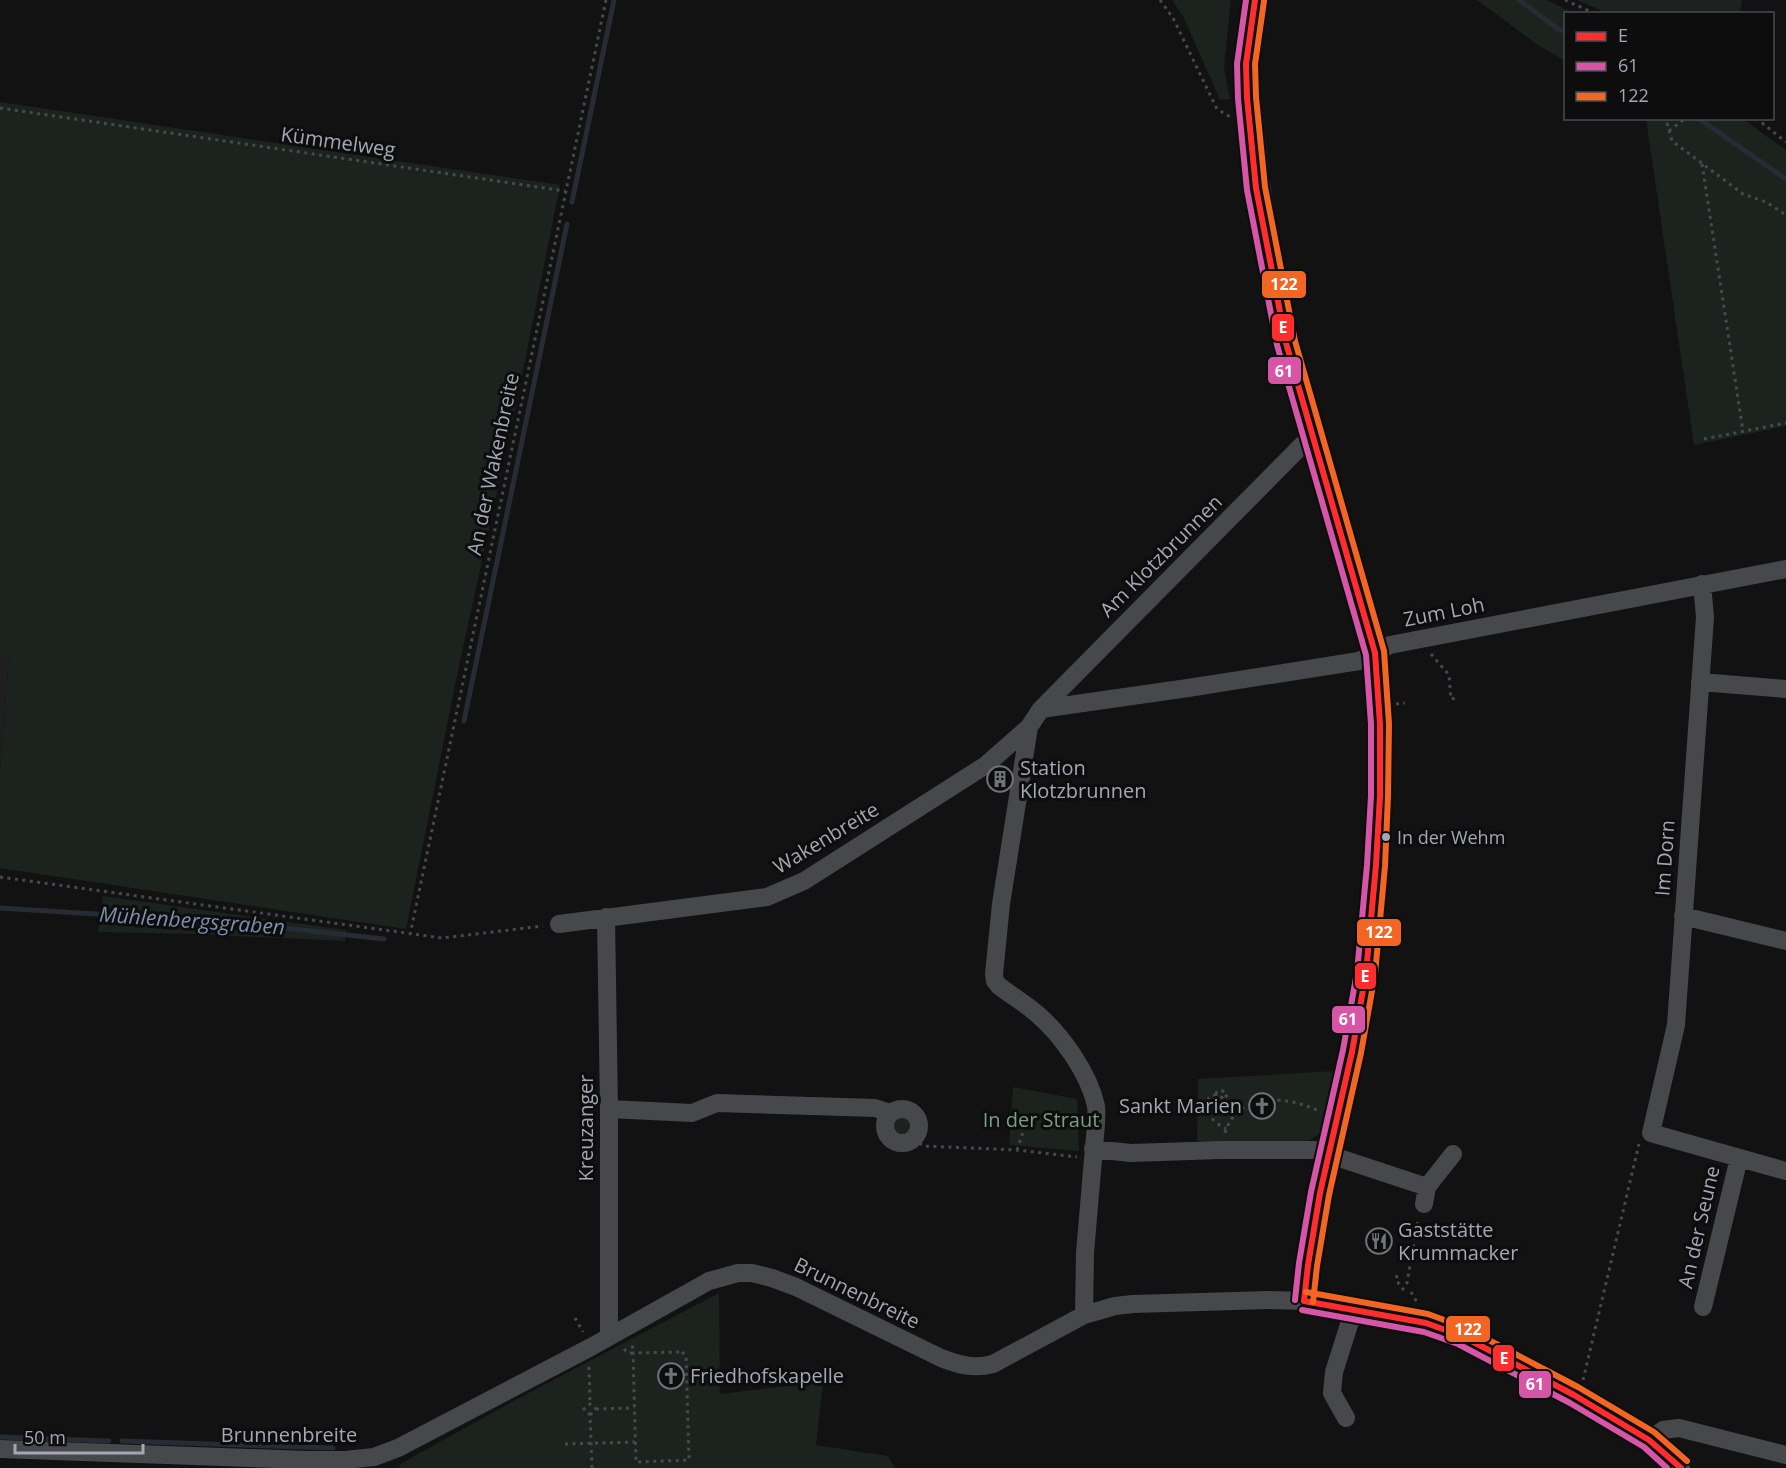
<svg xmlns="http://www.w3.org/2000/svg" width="1786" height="1468" viewBox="0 0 1786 1468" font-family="'Open Sans',sans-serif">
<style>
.built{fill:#1f1f21}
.green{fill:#1c231e}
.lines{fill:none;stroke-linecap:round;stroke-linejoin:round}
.stream{stroke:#272b33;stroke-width:5}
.path{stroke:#48494d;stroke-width:3;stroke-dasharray:3 4.5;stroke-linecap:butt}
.minor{stroke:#47484b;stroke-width:18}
.bus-1-casing{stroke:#0d0d0e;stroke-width:10}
.bus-2-casing{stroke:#0d0d0e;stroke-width:10}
.bus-3-casing{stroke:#0d0d0e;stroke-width:10}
.bus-1{stroke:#ff2d2d;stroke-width:6}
.bus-2{stroke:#d655a6;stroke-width:6}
.bus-3{stroke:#f26522;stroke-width:6}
.bus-dot{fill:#a4a7b3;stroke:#0d0d0e;stroke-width:2}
.labels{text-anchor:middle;stroke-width:6;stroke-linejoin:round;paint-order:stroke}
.bus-label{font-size:18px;fill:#a4a7b3;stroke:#0d0d0e;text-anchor:start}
.street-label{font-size:20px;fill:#a4a7b3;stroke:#0d0d0e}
.poi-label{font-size:20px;fill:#a4a7b3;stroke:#0d0d0e;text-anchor:start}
.park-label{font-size:20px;fill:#7c9d83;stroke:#0d0d0e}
.water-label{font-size:21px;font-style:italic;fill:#7d8fad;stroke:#0d0d0e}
.line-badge{stroke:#0d0d0e;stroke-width:2}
.badge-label{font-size:16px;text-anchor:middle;font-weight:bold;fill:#fff}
</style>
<rect width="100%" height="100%" fill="#121213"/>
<path class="built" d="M0 657 9 658 0 768Z"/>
<path class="green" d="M1172 0H1231L1224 67 1230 99 1220 100 1183 16Z
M1477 0H1547L1573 13 1566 14 1565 61 1538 45Z
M1577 0H1742L1740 13H1607Z
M0 102 560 185 517 400 459 666 406 929 0 868V768L9 659 0 657Z
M1646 119H1743L1786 150V426L1694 445Z
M103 896 346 930 345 941 192 934 98 932Z
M1335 1071 1320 1133 1305 1143 1197 1141 1198 1079Z
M1013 1087 1077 1099 1079 1151 1009 1145Z
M893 1127a9 9 0 1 1 18 0a9 9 0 1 1-18 0Z
M719 1293 720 1394 823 1382 816 1445 888 1456 895 1468H398L402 1463 519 1398Z"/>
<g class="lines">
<path class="stream" d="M1519 0 1558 29 1566 32
M1256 61 1260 48 1265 0
M1256 75 1266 167
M1698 118 1786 179
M1268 183 1277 254 1287 306 1318 421
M572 202 614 0
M464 721 567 224
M0 908 239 923 384 939
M0 1437 109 1441
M122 1441 333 1448"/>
<path class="path" d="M1160 0 1173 18 1217 109 1232 118
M1565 0 1596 14
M0 108 565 191
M1756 118 1786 142
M1667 123 1672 141 1743 194 1766 202 1786 215
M1669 131 1682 121 1689 118
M1702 164 1743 431
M1704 439 1786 423
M1431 654 1449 675 1451 699 1456 698
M1396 704 1405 703
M0 877 442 938 543 926
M410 935 606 0
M1387 940 1399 943
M1216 1094a4 4 0 1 1 8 0a4 4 0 1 1-8 0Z
M1216 1095 1209 1098C1202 1113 1214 1122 1226 1129
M1225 1095 1241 1108V1117
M1274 1101V1111
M1225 1133C1238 1090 1289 1096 1321 1112
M914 1138 923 1146 1017 1150 1077 1157
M1017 1150 1028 1117
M1397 1275 1396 1280 1403 1289 1407 1283 1418 1220
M1411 1292 1418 1304
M575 1318 583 1332
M624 1349 628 1353H633L632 1342
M682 1352 686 1356 689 1460 636 1462 633 1353Z
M589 1367 590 1404
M1583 1380 1639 1144
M596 1409 634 1408
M590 1415 596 1409 590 1404 584 1409 590 1415 592 1468
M565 1444 635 1442"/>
<path class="minor" d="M1255 0 1246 64 1247 98 1256 188 1270 266 1286 343 1375 653C1383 716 1381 780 1377 844 1374 901 1370 959 1359 1016 1341 1111 1312 1204 1304 1301
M1702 584 1705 617 1676 1025 1651 1133 1786 1171
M1700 682 1786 689
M1041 709 1188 688 1359 661 1390 645 1786 569
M1029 727 1001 904 994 974 995 981 999 986C1011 995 1024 1003 1036 1013 1061 1034 1089 1073 1096 1106 1097 1111 1096 1118 1096 1124L1085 1253 1084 1315
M1683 916 1786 941
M606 917 609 1109V1337
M559 924 767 897 804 881 986 765 1029 727 1041 709 1312 435
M609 1109 692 1113 717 1103 875 1108 890 1113
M885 1126a17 17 0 1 1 34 0a17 17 0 1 1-34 0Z
M1093 1149 1131 1153 1221 1150H1315L1427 1187 1424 1204
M1427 1187 1453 1154
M1703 1307 1739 1158
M1346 1418 1332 1393 1334 1372 1354 1309
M1649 1440 1663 1430 1679 1428 1786 1455
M0 1449 306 1460H345L374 1457 398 1448 591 1347 709 1281 738 1273H752L772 1278 796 1287 941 1358C959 1365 974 1369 993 1364L1084 1315 1115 1306 1133 1304 1268 1300 1304 1301 1426 1323 1462 1336 1574 1395 1649 1440 1681 1468"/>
<g class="bus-1-casing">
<path id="bus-1" d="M1255 0 1246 64 1247 98 1256 188 1286 343 1375 653 1380 724V796L1376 865 1366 973 1352 1052 1320 1193 1308 1265 1304 1301
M1304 1301 1426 1323 1462 1336 1574 1395 1649 1440 1681 1468"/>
</g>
<g class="bus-2-casing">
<path id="bus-2" d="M1246 0 1237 64 1238 99 1247 190 1277 345 1366 655 1371 724V796L1367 865 1357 972 1343 1050 1311 1192 1299 1263 1295 1300
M1302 1310 1424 1332 1458 1344 1570 1403 1644 1447 1667 1468"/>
</g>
<g class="bus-3-casing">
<path id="bus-3" d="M1264 1 1255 64 1256 97 1265 187 1295 341 1384 651 1389 724 1388 796 1385 866 1375 974 1361 1053 1329 1195 1317 1266 1313 1302
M1306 1292 1428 1314 1466 1328 1578 1387 1654 1432 1687 1461"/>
</g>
<use href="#bus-1" class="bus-1"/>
<use href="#bus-2" class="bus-2"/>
<use href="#bus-3" class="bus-3"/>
</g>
<defs>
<g id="building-ring" transform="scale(1.35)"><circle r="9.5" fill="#0d0d0e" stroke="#71737b" stroke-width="1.5"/><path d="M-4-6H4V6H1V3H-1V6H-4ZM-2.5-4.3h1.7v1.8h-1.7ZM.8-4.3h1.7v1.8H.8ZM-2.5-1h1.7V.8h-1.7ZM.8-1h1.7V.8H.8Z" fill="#71737b"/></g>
<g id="church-ring" transform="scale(1.35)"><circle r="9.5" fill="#0d0d0e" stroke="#71737b" stroke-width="1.5"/><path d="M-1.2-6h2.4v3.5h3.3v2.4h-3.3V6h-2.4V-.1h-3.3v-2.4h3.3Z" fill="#71737b"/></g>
<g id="restaurant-ring" transform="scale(1.35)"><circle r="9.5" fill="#0d0d0e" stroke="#71737b" stroke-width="1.5"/><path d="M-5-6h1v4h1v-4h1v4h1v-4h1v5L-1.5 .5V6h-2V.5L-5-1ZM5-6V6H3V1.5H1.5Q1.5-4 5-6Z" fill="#71737b"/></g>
</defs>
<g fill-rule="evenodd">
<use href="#building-ring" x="1000" y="779"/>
<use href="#church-ring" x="1262" y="1106"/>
<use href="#restaurant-ring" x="1379" y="1241"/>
<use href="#church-ring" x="671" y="1376"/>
</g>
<circle class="bus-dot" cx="1386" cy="837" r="5"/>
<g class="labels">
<g class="bus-label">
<text x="1397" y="844">In der Wehm</text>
</g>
<g class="street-label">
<text transform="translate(338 142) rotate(8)" y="7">Kümmelweg</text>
<text transform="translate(493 464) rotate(-78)" y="7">An der Wakenbreite</text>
<text transform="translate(1161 556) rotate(-45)" y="7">Am Klotzbrunnen</text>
<text transform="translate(1444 612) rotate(-11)" y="7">Zum Loh</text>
<text transform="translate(826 838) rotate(-31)" y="7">Wakenbreite</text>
<text transform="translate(1665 858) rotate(-86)" y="7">Im Dorn</text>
<text transform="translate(586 1128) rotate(-90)" y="7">Kreuzanger</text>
<text transform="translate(1699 1227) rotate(-77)" y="7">An der Seune</text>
<text transform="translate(857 1293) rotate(26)" y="7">Brunnenbreite</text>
<text x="289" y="1442">Brunnenbreite</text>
</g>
<g class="poi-label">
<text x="1020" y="775">Station<tspan x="1020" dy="23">Klotzbrunnen</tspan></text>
<text x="1242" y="1113" text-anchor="end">Sankt Marien</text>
<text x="1398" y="1237">Gaststätte<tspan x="1398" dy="23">Krummacker</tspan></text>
<text x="690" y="1383">Friedhofskapelle</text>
</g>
<g class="park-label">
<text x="1041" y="1127">In der Straut</text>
</g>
<g class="water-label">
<text transform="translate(192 921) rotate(4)" y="7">Mühlenbergsgraben</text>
</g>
</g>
<g class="line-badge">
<rect x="1261" y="270" width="46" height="29" rx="6" fill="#f26522"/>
<rect x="1271" y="313" width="24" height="29" rx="6" fill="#ff2d2d"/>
<rect x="1267" y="356" width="35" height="29" rx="6" fill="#d655a6"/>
<rect x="1356" y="918" width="46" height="29" rx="6" fill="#f26522"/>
<rect x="1354" y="962" width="23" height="28" rx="6" fill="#ff2d2d"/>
<rect x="1331" y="1005" width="35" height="29" rx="6" fill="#d655a6"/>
<rect x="1445" y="1315" width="46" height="28" rx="6" fill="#f26522"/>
<rect x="1492" y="1344" width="23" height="28" rx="6" fill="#ff2d2d"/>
<rect x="1518" y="1370" width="34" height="29" rx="6" fill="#d655a6"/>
</g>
<g class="badge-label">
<text x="1284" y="290">122</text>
<text x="1283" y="333">E</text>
<text x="1284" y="377">61</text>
<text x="1379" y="938">122</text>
<text x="1365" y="982">E</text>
<text x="1348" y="1025">61</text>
<text x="1468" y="1335">122</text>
<text x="1504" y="1364">E</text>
<text x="1535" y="1390">61</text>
</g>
<rect x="1564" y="12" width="210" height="108" fill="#0d0d0e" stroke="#494b50" stroke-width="1.5"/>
<rect x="1576" y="32" width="30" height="9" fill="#ff2d2d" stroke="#494b50" stroke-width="1.5"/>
<text x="1618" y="42" font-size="18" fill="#a4a7b3">E</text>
<rect x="1576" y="62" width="30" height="9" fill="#d655a6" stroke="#494b50" stroke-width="1.5"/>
<text x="1618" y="72" font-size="18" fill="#a4a7b3">61</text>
<rect x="1576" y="92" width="30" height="9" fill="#f26522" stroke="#494b50" stroke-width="1.5"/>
<text x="1618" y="102" font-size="18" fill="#a4a7b3">122</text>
<path d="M15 1444v9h128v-9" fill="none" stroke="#a4a7b3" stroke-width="3"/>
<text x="24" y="1444" font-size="18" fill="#a4a7b3" stroke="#0d0d0e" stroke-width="4.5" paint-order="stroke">50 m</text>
</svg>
